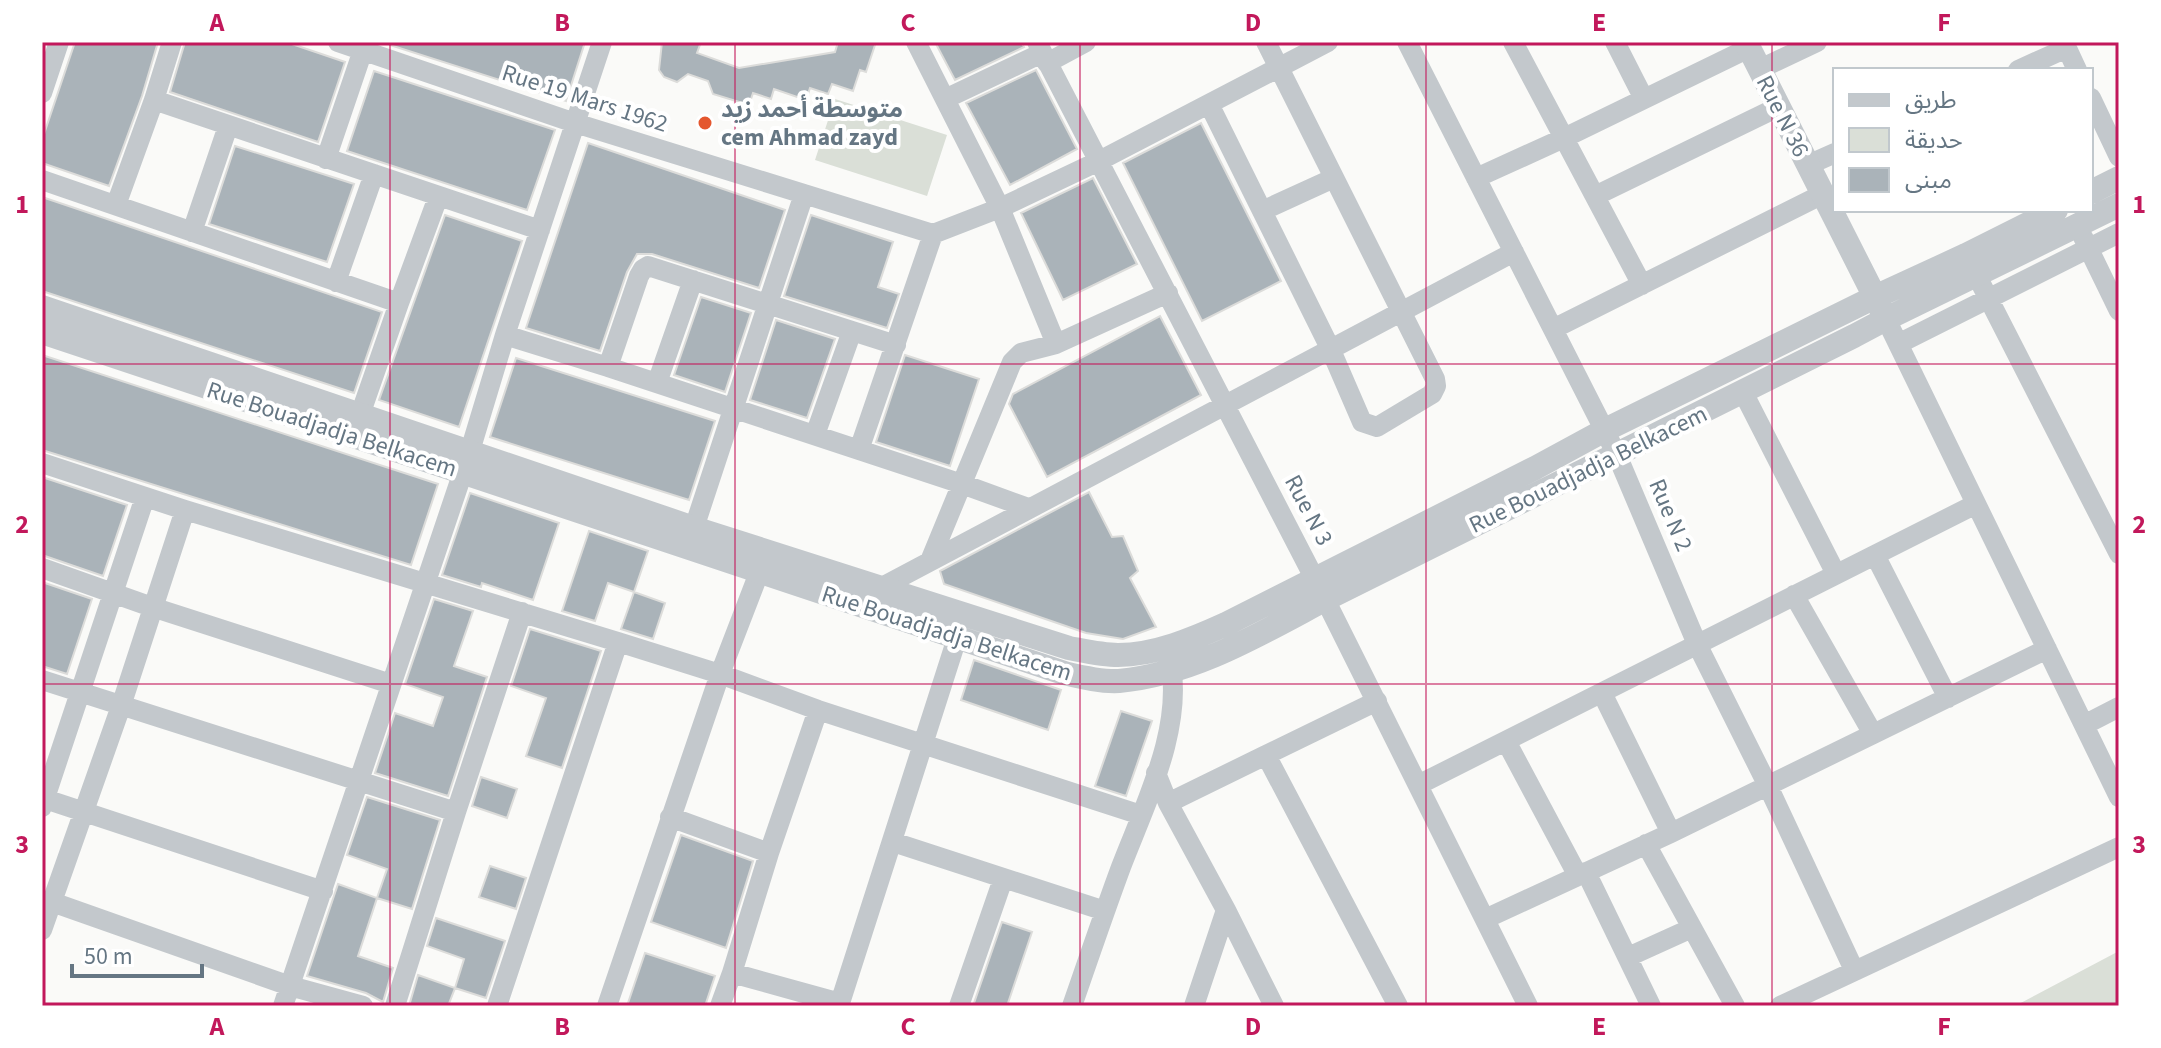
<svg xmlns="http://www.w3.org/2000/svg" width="2161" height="1048" viewBox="0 0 2161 1048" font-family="'Source Sans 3','Noto Sans Arabic',sans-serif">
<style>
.green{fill:#dadfd7}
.building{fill:#aab3b9;stroke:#dcdcda;stroke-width:2}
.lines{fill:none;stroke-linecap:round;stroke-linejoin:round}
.minor{stroke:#c3c8cc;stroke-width:20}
.tertiary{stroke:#c3c8cc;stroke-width:24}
.grid{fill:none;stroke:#c2185b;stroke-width:2;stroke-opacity:0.55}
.poi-dot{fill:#e4572e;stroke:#fff;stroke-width:3}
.labels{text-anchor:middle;stroke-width:8;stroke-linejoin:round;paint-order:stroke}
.street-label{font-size:24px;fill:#657683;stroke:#fff}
.poi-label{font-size:24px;font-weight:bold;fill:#657683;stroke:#fff;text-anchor:start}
.neatline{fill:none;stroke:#c2185b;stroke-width:3}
.grid-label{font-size:26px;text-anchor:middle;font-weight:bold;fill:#c2185b}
</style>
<rect width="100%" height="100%" fill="#fafaf8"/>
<path class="green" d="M835 99 947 135 927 196 815 160Z
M2119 951V1006H2015Z"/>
<path class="building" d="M75 42H158L142 96 109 186 42 163V140Z
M185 42H286L345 62 318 142 170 92Z
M390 42H585L566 101 390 45Z
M662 42H701L697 53 739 68 835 52 838 42H876L866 72 860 70 853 91 832 84 828 94 810 88 806 100 774 89 771 99 753 93 749 105 713 94 708 81 688 74 677 82 664 77 659 70Z
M935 42H1021L1024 47 955 80Z
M1036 70 1077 149 1010 185 966 103Z
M374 71 555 130 527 210 347 151Z
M1201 123 1281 281 1202 321 1123 163Z
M588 143 785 210 759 288 652 254H637L627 272 600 351 526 328Z
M235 146 354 184 327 262 209 224Z
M1093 178 1137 264 1063 300 1021 213Z
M42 197 382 312 354 393 42 291Z
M445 215 522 241 459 427 379 400Z
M811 215 893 242 878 287 899 294 887 328 784 296Z
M701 297 751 313 725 392 674 375Z
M1160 316 1201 395 1047 477 1009 404 1013 394Z
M776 320 835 339 807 418 750 400Z
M42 355 438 484 411 565 42 450Z
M905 355 979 379 950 466 876 442Z
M516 358 715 421 689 500 490 437Z
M42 477 127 505 103 576 42 555Z
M1089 492 1112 537 1123 536 1138 571 1130 578 1156 627 1123 639 1086 633 944 584 940 571Z
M470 493 559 523 533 600 482 583 481 587 442 575Z
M589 531 648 551 634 592 608 583 595 621 562 611Z
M42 582 92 599 67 674 42 666Z
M634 592 665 603 653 639 621 629Z
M434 599 473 611 454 666 487 677 448 796 375 773 395 713 433 726 443 697 405 684Z
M530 629 601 651 562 768 526 756 546 698 511 686Z
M974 660 1061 690 1048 730 961 700Z
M1121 711 1152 721 1126 796 1095 786Z
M481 777 517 789 507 818 472 806Z
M367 797 440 820 412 909 377 898 387 869 347 855Z
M681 835 753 861 726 948 651 922Z
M490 866 526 878 516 909 479 897Z
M338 884 377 898 358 956 393 968 383 1002 366 993 307 976Z
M436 918 505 941 486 998 455 988 464 959 427 946Z
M1002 922 1032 932 1007 1006H973Z
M645 953 715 976 705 1006H627Z
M418 975 455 988 448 1006H409Z"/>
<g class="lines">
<path class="minor" d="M338 42 575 123 933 234 1000 208 1099 161 1328 42
M916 42 1000 208 1056 344
M1037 42 1323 595 1528 1006
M1407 42 1617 455 1697 644 1768 786 1854 970
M1513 42 1642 285
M1615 42 1644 99
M2064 42 2077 70
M1047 63 1086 42
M1760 69 1817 42
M2018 70 2067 48
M42 93 59 42
M2091 98 2119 157
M945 99 1042 53
M154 100 540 230
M1209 104 1330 348 1362 422 1377 427 1432 394 1436 386 1435 379 1266 42
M326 159 363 50
M1808 165 1835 153
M1476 178 1564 138 1749 48
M42 180 399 303 360 415
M1595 196 1778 107
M116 205 154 100 172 42
M1262 211 1334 178
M192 232 228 126
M2083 237 2119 311
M1977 276 2119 554
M336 282 374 174
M399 303 438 197
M1886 319 2119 797
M1553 329 1823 194
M505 335 608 367 639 276 643 269 648 266 896 345
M1898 344 2119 233
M608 367 962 484 1028 508
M657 383 693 280
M1743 392 1836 574
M815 435 852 331
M859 450 933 234
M42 463 185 510 618 642 720 674 818 710 1141 815
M694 528 804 194
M1875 555 1948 698
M930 561 1012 362 1021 353 1056 344 1168 293
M42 568 152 607 391 684
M880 588 1514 252
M1794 595 1873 734
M42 680 456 812
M1602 693 1671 833
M1377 701 1266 755 1398 1006
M818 710 769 853 732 973 840 1003 957 638
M2084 725 2119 707
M1506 741 1578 876
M1156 773 1168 803 1226 910 1194 1006
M1418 785 1976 504
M42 798 323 891
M1168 803 1266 755
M42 807 145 497
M670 817 769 853
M893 842 1105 911
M1646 844 1735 1006
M1586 872 1651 1006
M52 902 290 986 363 1006
M1226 910 1274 1006
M1485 919 1671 833 2047 649
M42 930 121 706 185 510
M1628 957 1692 928
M283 1006 470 451 505 335 602 42
M395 1006 456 812 522 612
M497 1006 618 642
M607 1006 720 674 765 557
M720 1006 732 973
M959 1006 1003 879
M1072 1006C1088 960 1104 913 1121 867 1145 804 1186 724 1169 656
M1780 1006 2119 847"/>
<path class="tertiary" d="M1746 42 1882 311
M2091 192 2119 178
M42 307 694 528 1069 648C1085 651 1102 655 1118 655 1155 655 1193 639 1226 624L1535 468 1605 430 1875 297 1966 255 2056 210
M42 332 1064 673C1081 677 1101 682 1119 681 1194 674 1260 634 1326 599L1854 336 1886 319 2119 205"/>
</g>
<path class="grid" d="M390 42V1006M735 42V1006M1080 42V1006M1426 42V1006M1772 42V1006M42 364H2119M42 684H2119"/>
<circle class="poi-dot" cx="705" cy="123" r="8"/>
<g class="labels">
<g class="street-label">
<text transform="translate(585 98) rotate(18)" y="8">Rue 19 Mars 1962</text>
<text transform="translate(1783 116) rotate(63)" y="8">Rue N 36</text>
<text transform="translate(332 429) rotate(18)" y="8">Rue Bouadjadja Belkacem</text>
<text transform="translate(1588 469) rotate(-26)" y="8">Rue Bouadjadja Belkacem</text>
<text transform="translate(1309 510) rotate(62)" y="8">Rue N 3</text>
<text transform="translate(1671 515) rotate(67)" y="8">Rue N 2</text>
<text transform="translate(947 633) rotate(18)" y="8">Rue Bouadjadja Belkacem</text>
</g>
<g class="poi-label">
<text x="721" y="117">متوسطة أحمد زيد<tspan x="721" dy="28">cem Ahmad zayd</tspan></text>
</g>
</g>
<rect width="2161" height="1048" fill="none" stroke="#ffffff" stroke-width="88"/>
<rect x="1833" y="68" width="260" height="144" fill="#ffffff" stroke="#c1c8cd" stroke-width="2"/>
<rect x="1849" y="94" width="40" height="12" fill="#c3c8cc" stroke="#c1c8cd" stroke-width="2"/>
<text x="1905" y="108" font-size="24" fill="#657683">طريق</text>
<rect x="1849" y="128" width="40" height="24" fill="#dadfd7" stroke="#c1c8cd" stroke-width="2"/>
<text x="1905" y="148" font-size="24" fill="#657683">حديقة</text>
<rect x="1849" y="168" width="40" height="24" fill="#aab3b9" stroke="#c1c8cd" stroke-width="2"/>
<text x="1905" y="188" font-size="24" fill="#657683">مبنى</text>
<path d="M72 964v12h130v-12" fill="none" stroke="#657683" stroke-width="4"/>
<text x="84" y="964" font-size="24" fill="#657683" stroke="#ffffff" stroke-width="6" paint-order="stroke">50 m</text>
<rect x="44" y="44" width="2073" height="960" class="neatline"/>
<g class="grid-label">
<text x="217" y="31">A</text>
<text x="562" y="31">B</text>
<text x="908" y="31">C</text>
<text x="1253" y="31">D</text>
<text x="1599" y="31">E</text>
<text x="1944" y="31">F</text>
<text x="22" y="213">1</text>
<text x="2139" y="213">1</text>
<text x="22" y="533">2</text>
<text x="2139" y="533">2</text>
<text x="22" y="853">3</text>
<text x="2139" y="853">3</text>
<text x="217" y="1035">A</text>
<text x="562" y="1035">B</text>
<text x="908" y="1035">C</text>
<text x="1253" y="1035">D</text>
<text x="1599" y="1035">E</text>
<text x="1944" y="1035">F</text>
</g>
</svg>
